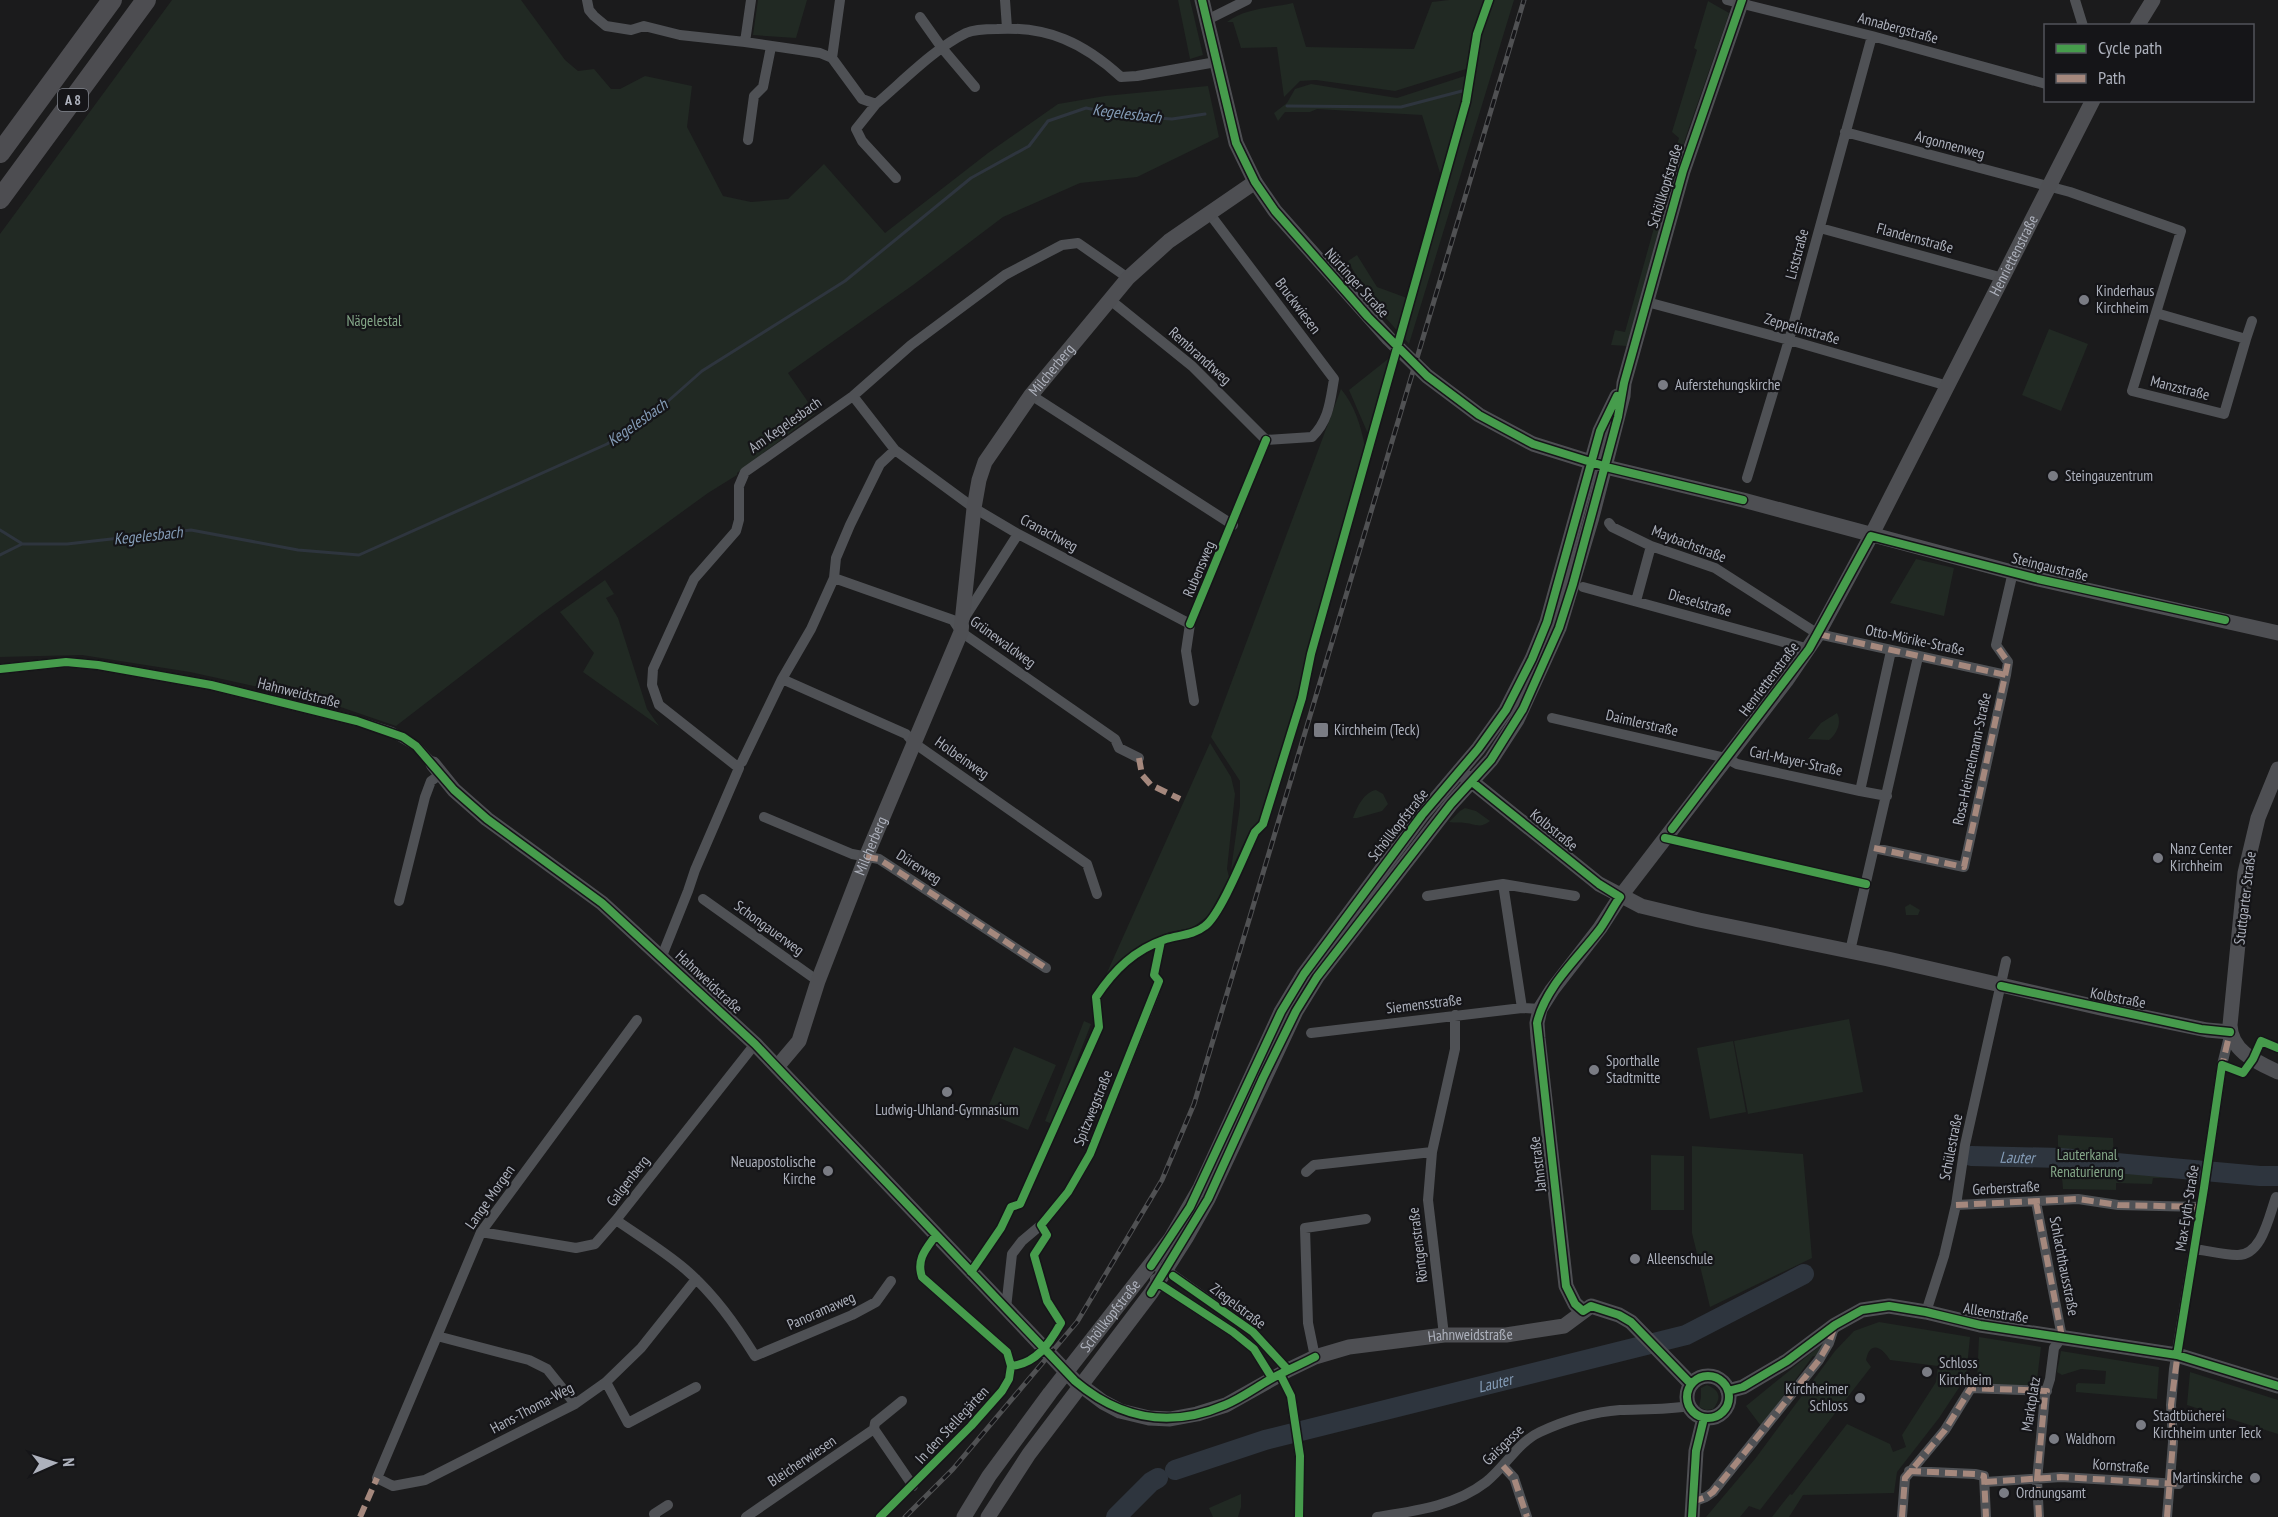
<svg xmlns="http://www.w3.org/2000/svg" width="2278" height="1517" viewBox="0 0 2278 1517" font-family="'PT Sans Narrow',sans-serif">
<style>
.green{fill:#212923}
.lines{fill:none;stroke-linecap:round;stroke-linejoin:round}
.stream{stroke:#2e353e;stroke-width:3}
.river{stroke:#2e353e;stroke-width:20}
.street{stroke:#4f5155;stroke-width:10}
.secondary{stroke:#4e4f53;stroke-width:15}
.highway{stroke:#4d4d51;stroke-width:20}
.rail-casing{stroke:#505153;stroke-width:5}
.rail{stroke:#151518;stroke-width:3;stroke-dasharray:9;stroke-linecap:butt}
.quiet{stroke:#a5887d;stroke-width:6;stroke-dasharray:12 6;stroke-linecap:butt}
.cycleway-casing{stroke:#151518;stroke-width:11}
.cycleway{stroke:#469c4c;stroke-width:8}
.poi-dot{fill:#7a7c84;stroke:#151518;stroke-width:2}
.labels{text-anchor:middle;stroke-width:4.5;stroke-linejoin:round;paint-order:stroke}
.shield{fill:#151518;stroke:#7f828b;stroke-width:1.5}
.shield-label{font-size:14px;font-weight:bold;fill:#adb1bc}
.street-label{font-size:15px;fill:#adb1bc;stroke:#151518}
.poi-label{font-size:15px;fill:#adb1bc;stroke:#151518;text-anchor:start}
.park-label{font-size:15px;fill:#84a788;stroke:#151518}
.water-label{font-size:16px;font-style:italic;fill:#849cb7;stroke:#151518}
</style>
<rect width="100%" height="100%" fill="#1b1b1c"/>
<path class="green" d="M172 0H521L565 60 578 71 594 69 611 89H620L645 76 692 86 687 127 723 196 751 202 788 199 824 164 885 233 988 153 1058 104 1105 96 1208 86 1219 137 1137 177 1080 183 1003 217 913 285 788 373 808 402 806 404 815 414 737 473V475L708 493 540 615 396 726 323 701 190 672 82 655 0 657V234Z
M758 0H807L796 38 753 35Z
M1178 0H1190L1203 55 1190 59Z
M1449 0H1487L1474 33 1470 65 1466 69 1395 91 1316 80 1300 81 1284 97 1277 47 1241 48 1233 22H1227C1245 8 1271 8 1293 3L1306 47 1414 49 1432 2Z
M1493 0H1514L1409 344 1370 300 1348 261 1357 255 1377 287 1407 298 1426 231 1434 224 1445 189 1422 115 1317 109 1310 112H1285L1278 121 1274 113 1287 103 1295 89 1311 84 1397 98 1474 73 1481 31Z
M1708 1 1729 13 1728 17 1686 136 1627 346 1611 345 1615 330 1625 332 1679 138 1672 132 1697 50 1694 48Z
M2049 329 2088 344 2061 411 2022 395Z
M1388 359 1391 362 1369 436 1349 390Z
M1341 389C1355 406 1361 426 1365 447L1286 735 1259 822 1250 830 1231 870 1240 806V781L1211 737Z
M1916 559 1954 568 1944 616 1890 603Z
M605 580 614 594 606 598 618 618 647 709 659 726 583 672 594 653 560 612Z
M1837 713C1842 722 1837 734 1829 740L1808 739 1821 723Z
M1210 743 1231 777 1235 794 1227 869 1229 877 1209 915 1192 928 1169 932 1142 945 1117 965 1109 976 1106 975Z
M1376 790 1383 794 1388 804 1382 811 1357 818H1353C1357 807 1364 792 1376 790Z
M1465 808 1476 811 1490 821C1479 829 1476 824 1465 823 1461 822 1455 823 1449 822L1460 811Z
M1910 904 1920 910 1918 915H1906L1905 907Z
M1849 1019 1863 1092 1748 1114 1734 1041Z
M1084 1021 1091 1024 1052 1124 1045 1121Z
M1733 1041 1746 1112 1710 1119 1697 1048Z
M1014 1047 1056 1065 1028 1130 986 1112Z
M2058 1135 2113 1138 2114 1164H2190L2188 1178H2153L2152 1184 2116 1183V1190L2063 1189C2062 1170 2057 1153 2058 1135Z
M1692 1146 1803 1154 1812 1258 1710 1307 1692 1233Z
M1651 1155 1684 1156V1210H1651Z
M1879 1322 1970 1337 1966 1377 1939 1418 1897 1472 1894 1493 1803 1495 1789 1517H1772L1790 1494 1792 1495 1847 1424 1890 1444 1893 1452 1906 1447 1902 1435 1936 1382 1938 1366 1890 1360C1882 1347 1870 1340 1866 1360L1871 1367 1760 1510 1749 1506 1740 1517H1706L1755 1459 1835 1351 1854 1331Z
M1979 1337 2041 1347 2036 1388 1981 1384 1977 1381Z
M1827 1340 1817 1357 1813 1356 1761 1426 1746 1406Z
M2061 1351 2159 1367 2157 1399 2076 1392V1385L2078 1383 2105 1384 2106 1371 2081 1369 2062 1375 2057 1372Z
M2190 1372 2278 1400V1434L2187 1405Z
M1707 1385C1720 1390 1722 1398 1713 1409L1706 1410 1699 1407 1701 1397V1388Z
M1241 1494V1507L1238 1517H1213L1209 1508Z"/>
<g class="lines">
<path class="stream" d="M1287 106 1401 107 1462 91
M0 530 21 543
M0 555 22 544H67L191 530 298 550 359 555 607 444 658 410 702 371 845 281 971 178 1029 146 1048 121 1086 108 1126 116 1172 119 1205 114"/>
<g class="river">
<path id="s1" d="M1971 1156 2061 1158 2260 1176H2278"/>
<path id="s2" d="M1175 1470 1265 1440 1686 1335 1804 1274"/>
<path d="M1116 1517 1151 1482 1158 1478"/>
</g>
<path class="street" d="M587 0 589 10 594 16 606 26 631 30 644 26 680 35 745 42 820 53 832 58 862 99 876 104C903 81 935 48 966 33 975 29 988 29 997 29 1048 26 1084 43 1121 77L1137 76 1216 62
M1005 0 1007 28
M1727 0 1872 36 2046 84
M2075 0 2083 26
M920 17 942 48 975 87
M1207 20 1247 0
M745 42 751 0
M832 58 840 0
M876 104 856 129 862 141 896 178
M1845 132 2070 192 2181 231 2137 375 2132 391 2224 414 2246 339 2156 313
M748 140 754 96 763 87 771 47
M1820 228 2003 278
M1109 299 1192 366 1266 440 1312 437C1329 420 1330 402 1334 379L1209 213
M1647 302 1789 340 1948 386
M2246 339 2252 321
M1031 395 1233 525
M853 396 895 450 974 508 1018 534 1190 624 1186 651 1194 701
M1747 478 1789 340 1872 36
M1609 523 1612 527 1651 546 1715 568 1818 634 2006 675
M834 578 953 620 961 632 1115 739 1119 748 1139 758
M1583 587 1809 649
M1636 601 1651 546
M965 617 1018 534
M0 669 66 662 98 665 211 685 357 721 392 732 416 746 433 764
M782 679 906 734 914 743 1087 864 1097 894
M1552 718 1726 758 1737 764 1860 791
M742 762 782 679 811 629 834 578 836 558 850 525 880 464 895 450
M1887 796 1860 791 1891 651
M764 817 852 854 879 859 1046 968
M1874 848 1964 867 2006 675 2008 662 1996 645 2013 572
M1503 884 1522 1008
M1427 896 1503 884 1575 896
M703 899 818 981
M399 901 425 797 431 781 441 774
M1850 951 1918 657
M662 956 688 891 695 870 739 768 659 705 652 685 653 669 694 579 736 531 739 520V486L745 472 853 396 911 345 1005 275 1062 245 1078 243 1128 278
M637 1020 481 1232 377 1478 393 1486 425 1480 575 1404 606 1382 641 1348 696 1279
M1311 1033 1522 1008 1540 1009
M2222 1065 2243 1073
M1306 1172 1314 1165 1432 1152
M2036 1202 2062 1337 2054 1348 2050 1379 2045 1395 2037 1480 2039 1517
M1956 1205 2078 1199 2118 1205 2201 1207
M616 1220C639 1236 664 1251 685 1269 714 1294 735 1324 755 1356L852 1315 876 1302 891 1281
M481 1232 576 1248 595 1244 616 1220 755 1044
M2195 1249C2209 1251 2223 1255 2237 1255 2262 1256 2269 1216 2276 1197L2278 1199
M1159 1268 1166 1270 1253 1332 1288 1370
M1155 1279 1158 1283 1233 1332 1254 1349 1272 1378
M1006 1308 1012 1254 1022 1241 1041 1225 1068 1192 1090 1154 1155 992
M1926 1312 1944 1256 1956 1205 1965 1145 2006 961
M1444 1335 1428 1200 1432 1152 1455 1049V1015
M437 1336 529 1360 547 1369 575 1404
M1315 1357 1308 1323 1305 1228 1366 1219
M1280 1374 1291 1396 1300 1456 1299 1517
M606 1382 628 1423 696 1387
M874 1429 875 1423 902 1401
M1503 1466 1514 1478 1527 1517
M1909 1471 1975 1474 1984 1476 1986 1517
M1985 1482 2061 1477 2179 1484
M1692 1502 1706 1497 1713 1492 1819 1360 1829 1343 1835 1325
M655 1517 654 1514 668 1505
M746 1517 874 1429 913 1486
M880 1517 971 1426 1002 1391 1009 1379 1011 1366 1007 1352 922 1277C916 1259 926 1249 936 1235
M1377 1517C1415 1511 1455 1506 1486 1482 1505 1467 1518 1442 1540 1432 1566 1420 1591 1412 1620 1410 1642 1409 1666 1410 1689 1406
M1902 1517 1905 1478 1945 1430 1971 1388 2047 1391
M2167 1517 2173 1442 2171 1405 2174 1369 2204 1188 2222 1065 2230 1032"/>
<g class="secondary">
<path d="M1202 0 1236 143 1255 182 1275 211 1389 339 1427 376 1479 415 1533 444 1610 468 1743 500 2038 579 2278 633"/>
<path d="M2137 26 2153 0"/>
<path id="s3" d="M433 764 454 790 487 819 602 903 755 1044 1075 1381 1103 1402 1120 1411 1149 1418 1170 1419 1197 1414 1226 1405 1288 1370 1315 1357 1349 1347 1444 1335H1506L1564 1326 1591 1306 1619 1315 1631 1322 1691 1384"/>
<path d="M2278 769 2258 818 2245 873 2230 1025C2231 1052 2257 1062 2278 1072"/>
<path d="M1466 777 1599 884 1641 906 1699 920 1888 959 2105 1009 2207 1030 2230 1032"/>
<path id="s4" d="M777 1067 799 1041 818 981 866 857 961 632 974 508 979 480 985 462 1031 395 1128 278 1169 241 1255 182"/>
<path id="s5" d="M1583 1311 1575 1304 1566 1286 1538 1038 1537 1023 1540 1009 1552 990 1600 928 1620 897 1786 681 1818 634 1871 536 2093 100"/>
<circle cx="1708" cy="1397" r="21"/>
<path d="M1728 1391 1743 1387 1787 1361 1835 1325 1862 1310 1889 1306 1926 1312 1980 1325 2177 1355 2278 1386"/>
<path id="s6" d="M964 1517 989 1476 1050 1393 1171 1238 1200 1188 1281 1012 1304 974 1422 815 1478 749 1506 710 1532 659 1547 622 1600 431 1617 396"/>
<path d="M988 1517 1029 1454 1151 1293 1186 1238 1208 1199 1296 1011 1317 977 1451 804 1491 760 1517 720 1559 628 1592 517 1623 396 1624 383 1683 171 1742 0"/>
<path d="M1692 1517 1696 1451 1704 1418"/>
</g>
<path class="highway" d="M0 153 112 0
M0 199 146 0"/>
<g class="rail-casing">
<path id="rail" d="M905 1517 953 1469 1077 1322 1162 1180 1194 1104 1524 0"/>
</g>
<use href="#rail" class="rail"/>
<path class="quiet" d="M1818 634 2006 675
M1139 758 1142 775 1151 785 1180 799
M1874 848 1964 867 2008 662 1996 645
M866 857 879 859 1046 968
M2221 1070 2230 1032
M2036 1202 2062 1337
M1956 1205 2078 1199 2118 1205 2201 1207
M1503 1466 1514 1478 1527 1517
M1909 1471 1975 1474 1984 1476 1986 1517
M1985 1482 2061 1477 2179 1484
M1692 1502 1706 1497 1713 1492 1819 1360 1829 1343 1834 1328
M360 1517 377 1478
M1902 1517 1905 1478 1945 1430 1971 1388 2047 1391 2045 1395 2037 1480 2039 1517
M2167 1517 2173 1442 2171 1405 2178 1351"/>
<g class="cycleway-casing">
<path id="cycleway" d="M1202 0 1236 143 1255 182 1275 211 1368 317 1427 376 1479 415 1533 444 1610 468 1743 500
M1190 624 1266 440
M0 669 66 662 98 665 211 685 357 721 403 737 416 746 454 790 487 819 602 903 755 1044 1075 1381C1120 1419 1169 1429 1225 1405 1240 1399 1255 1388 1269 1380 1284 1371 1300 1365 1315 1357
M1472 782 1599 884 1620 897C1613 907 1607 919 1600 929 1578 958 1545 987 1537 1023L1566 1286 1575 1304 1583 1311 1591 1306 1619 1315 1631 1322 1691 1384
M1672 829 1809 649 1871 536 2038 579 2225 620
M1665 838 1866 884
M2001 986 2201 1029 2230 1032
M1151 1266 1190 1207 1281 1012 1304 974 1422 815 1478 749 1506 710 1532 659 1547 622 1600 431 1617 396
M971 1272 1001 1228 1011 1207 1020 1204 1099 1027 1096 997C1114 970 1134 950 1166 939 1179 935 1194 935 1205 926 1221 914 1245 853 1255 832L1263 824 1302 698 1311 654 1466 102 1477 34 1489 0
M1173 1276 1253 1332 1288 1370
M1158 1283 1233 1332 1254 1349 1272 1378
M1151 1293 1208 1199 1263 1078 1296 1011 1317 977 1451 804 1491 760 1523 709 1559 628 1573 584 1618 417 1624 383 1683 171 1742 0
M2177 1355 2204 1188 2222 1065 2243 1073 2253 1059 2261 1041 2278 1048
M1011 1366C1036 1364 1049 1344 1061 1323L1047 1301 1034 1255 1047 1235 1041 1225 1068 1192 1090 1154 1159 981 1154 975 1161 941
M1280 1374 1291 1396 1300 1456 1299 1517
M1687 1397a21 21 0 1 1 42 0a21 21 0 1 1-42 0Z
M1728 1391 1743 1387 1787 1361 1835 1325 1862 1310 1889 1306 1926 1312 1980 1325 2177 1355 2278 1386
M880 1517 971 1426 1002 1391 1009 1379 1011 1366 1007 1352 922 1277C916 1259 926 1249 936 1235
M1692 1517 1696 1451 1704 1418"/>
</g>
<use href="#cycleway" class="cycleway"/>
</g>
<g class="poi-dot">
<circle cx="2084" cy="300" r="6"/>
<circle cx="1663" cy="385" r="6"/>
<circle cx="2053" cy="476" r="6"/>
<rect x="1313" y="722" width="16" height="16" rx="3"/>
<circle cx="2158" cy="858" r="6"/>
<circle cx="1594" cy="1070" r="6"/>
<circle cx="947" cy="1092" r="6"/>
<circle cx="828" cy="1171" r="6"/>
<circle cx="1635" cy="1259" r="6"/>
<circle cx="1927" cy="1372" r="6"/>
<circle cx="1860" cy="1398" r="6"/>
<circle cx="2141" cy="1425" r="6"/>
<circle cx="2054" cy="1439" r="6"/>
<circle cx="2255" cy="1478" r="6"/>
<circle cx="2004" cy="1493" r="6"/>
</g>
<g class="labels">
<rect class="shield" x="58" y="89" width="30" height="22" rx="4.5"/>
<g class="shield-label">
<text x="73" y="105">A 8</text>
</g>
<g class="street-label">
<text transform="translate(1898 28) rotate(15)" y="5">Annabergstraße</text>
<text transform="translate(1950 145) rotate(15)" y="5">Argonnenweg</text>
<text transform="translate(1665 186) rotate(-73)" y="5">Schöllkopfstraße</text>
<text transform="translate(1915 238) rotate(15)" y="5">Flandernstraße</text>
<text transform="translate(1797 254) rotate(-75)" y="5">Liststraße</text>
<text dy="5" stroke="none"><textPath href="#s5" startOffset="1203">Henriettenstraße</textPath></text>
<text transform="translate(1357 283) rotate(48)" y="5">Nürtinger Straße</text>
<text transform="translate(1298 306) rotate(53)" y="5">Bruckwiesen</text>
<text transform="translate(1802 329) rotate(16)" y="5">Zeppelinstraße</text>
<text transform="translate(1200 356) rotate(42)" y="5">Rembrandtweg</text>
<text dy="5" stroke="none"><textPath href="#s4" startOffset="760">Milcherberg</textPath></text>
<text transform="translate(2180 388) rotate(14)" y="5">Manzstraße</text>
<text transform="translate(785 425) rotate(-35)" y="5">Am Kegelesbach</text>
<text transform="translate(1049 533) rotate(28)" y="5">Cranachweg</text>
<text transform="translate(1689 544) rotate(21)" y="5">Maybachstraße</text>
<text transform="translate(2050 567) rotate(14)" y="5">Steingaustraße</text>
<text transform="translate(1199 569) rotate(-67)" y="5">Rubensweg</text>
<text transform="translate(1700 603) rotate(16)" y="5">Dieselstraße</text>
<text transform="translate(1915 640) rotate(12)" y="5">Otto-Mörike-Straße</text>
<text transform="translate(1003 642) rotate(36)" y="5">Grünewaldweg</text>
<text transform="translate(1769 679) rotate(-53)" y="5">Henriettenstraße</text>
<text transform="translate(299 693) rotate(14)" y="5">Hahnweidstraße</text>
<text transform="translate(1642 723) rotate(13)" y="5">Daimlerstraße</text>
<text transform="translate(962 758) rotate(35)" y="5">Holbeinweg</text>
<text transform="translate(1972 759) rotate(-78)" y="5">Rosa-Heinzelmann-Straße</text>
<text transform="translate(1796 761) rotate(12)" y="5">Carl-Mayer-Straße</text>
<text transform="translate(1398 825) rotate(-52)" y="5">Schöllkopfstraße</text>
<text transform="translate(1554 830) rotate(39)" y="5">Kolbstraße</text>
<text dy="5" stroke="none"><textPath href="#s4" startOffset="242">Milcherberg</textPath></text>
<text transform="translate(919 867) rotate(33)" y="5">Dürerweg</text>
<text transform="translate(2245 898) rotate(-83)" y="5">Stuttgarter Straße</text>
<text transform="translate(769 928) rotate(36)" y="5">Schongauerweg</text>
<text transform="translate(709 982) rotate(43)" y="5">Hahnweidstraße</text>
<text transform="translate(2118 998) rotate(11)" y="5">Kolbstraße</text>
<text transform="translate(1424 1004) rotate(-7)" y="5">Siemensstraße</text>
<text transform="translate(1093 1108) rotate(-68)" y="5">Spitzwegstraße</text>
<text transform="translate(1951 1147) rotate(-79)" y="5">Schülestraße</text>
<text transform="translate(1538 1164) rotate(-97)" y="5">Jahnstraße</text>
<text transform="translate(628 1181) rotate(-52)" y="5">Galgenberg</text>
<text transform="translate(2006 1188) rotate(-3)" y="5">Gerberstraße</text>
<text transform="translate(490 1197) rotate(-55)" y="5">Lange Morgen</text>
<text transform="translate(2187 1208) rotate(-81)" y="5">Max-Eyth-Straße</text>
<text transform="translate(1418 1245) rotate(-97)" y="5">Röntgenstraße</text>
<text transform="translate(2064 1266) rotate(79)" y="5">Schlachthausstraße</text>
<text transform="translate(1238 1306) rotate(37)" y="5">Ziegelstraße</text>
<text transform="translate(821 1311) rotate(-24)" y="5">Panoramaweg</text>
<text transform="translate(1996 1313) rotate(9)" y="5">Alleenstraße</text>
<text dy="5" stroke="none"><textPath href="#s6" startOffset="249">Schöllkopfstraße</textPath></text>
<text dy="5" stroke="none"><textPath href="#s3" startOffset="1314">Hahnweidstraße</textPath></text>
<text transform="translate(2031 1404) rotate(-81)" y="5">Marktplatz</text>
<text transform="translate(532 1408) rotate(-28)" y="5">Hans-Thoma-Weg</text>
<text transform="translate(952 1425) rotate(-47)" y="5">In den Stellegärten</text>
<text transform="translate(1503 1445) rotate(-44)" y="5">Gaisgasse</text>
<text transform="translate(802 1461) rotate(-34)" y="5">Bleicherwiesen</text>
<text transform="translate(2121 1466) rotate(4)" y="5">Kornstraße</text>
</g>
<g class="poi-label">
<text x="2096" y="296">Kinderhaus<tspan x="2096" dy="17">Kirchheim</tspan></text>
<text x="1675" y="390">Auferstehungskirche</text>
<text x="2065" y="481">Steingauzentrum</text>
<text x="1334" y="735">Kirchheim (Teck)</text>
<text x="2170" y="854">Nanz Center<tspan x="2170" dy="17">Kirchheim</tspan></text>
<text x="1606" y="1066">Sporthalle<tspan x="1606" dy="17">Stadtmitte</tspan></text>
<text x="947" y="1115" text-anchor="middle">Ludwig-Uhland-Gymnasium</text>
<text x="816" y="1167" text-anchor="end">Neuapostolische<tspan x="816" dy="17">Kirche</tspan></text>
<text x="1647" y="1264">Alleenschule</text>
<text x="1939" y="1368">Schloss<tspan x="1939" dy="17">Kirchheim</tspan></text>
<text x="1848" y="1394" text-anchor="end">Kirchheimer<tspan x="1848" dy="17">Schloss</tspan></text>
<text x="2153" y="1421">Stadtbücherei<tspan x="2153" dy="17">Kirchheim unter Teck</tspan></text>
<text x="2066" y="1444">Waldhorn</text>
<text x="2243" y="1483" text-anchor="end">Martinskirche</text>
<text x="2016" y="1498">Ordnungsamt</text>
</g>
<g class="park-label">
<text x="374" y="326">Nägelestal</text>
<text x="2087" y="1160">Lauterkanal<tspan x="2087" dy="17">Renaturierung</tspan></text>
</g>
<g class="water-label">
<text transform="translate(1127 113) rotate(7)" y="6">Kegelesbach</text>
<text transform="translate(637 422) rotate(-35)" y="6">Kegelesbach</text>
<text transform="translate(148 535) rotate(-6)" y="6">Kegelesbach</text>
<text dy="6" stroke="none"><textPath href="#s1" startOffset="46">Lauter</textPath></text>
<text dy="6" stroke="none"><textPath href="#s2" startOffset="332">Lauter</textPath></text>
</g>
</g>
<rect x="2044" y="24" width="210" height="78" fill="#151518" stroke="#52535a" stroke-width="1.5"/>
<rect x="2056" y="44" width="30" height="9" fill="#469c4c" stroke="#52535a" stroke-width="1.5"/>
<text x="2098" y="54" font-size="18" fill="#adb1bc">Cycle path</text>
<rect x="2056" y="74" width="30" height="9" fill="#a5887d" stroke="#52535a" stroke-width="1.5"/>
<text x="2098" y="84" font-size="18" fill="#adb1bc">Path</text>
<g transform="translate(54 1463) rotate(87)" stroke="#151518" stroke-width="4.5" paint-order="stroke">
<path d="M0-4.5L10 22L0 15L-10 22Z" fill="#adb1bc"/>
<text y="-9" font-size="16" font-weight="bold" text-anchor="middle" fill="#adb1bc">N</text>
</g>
</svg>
